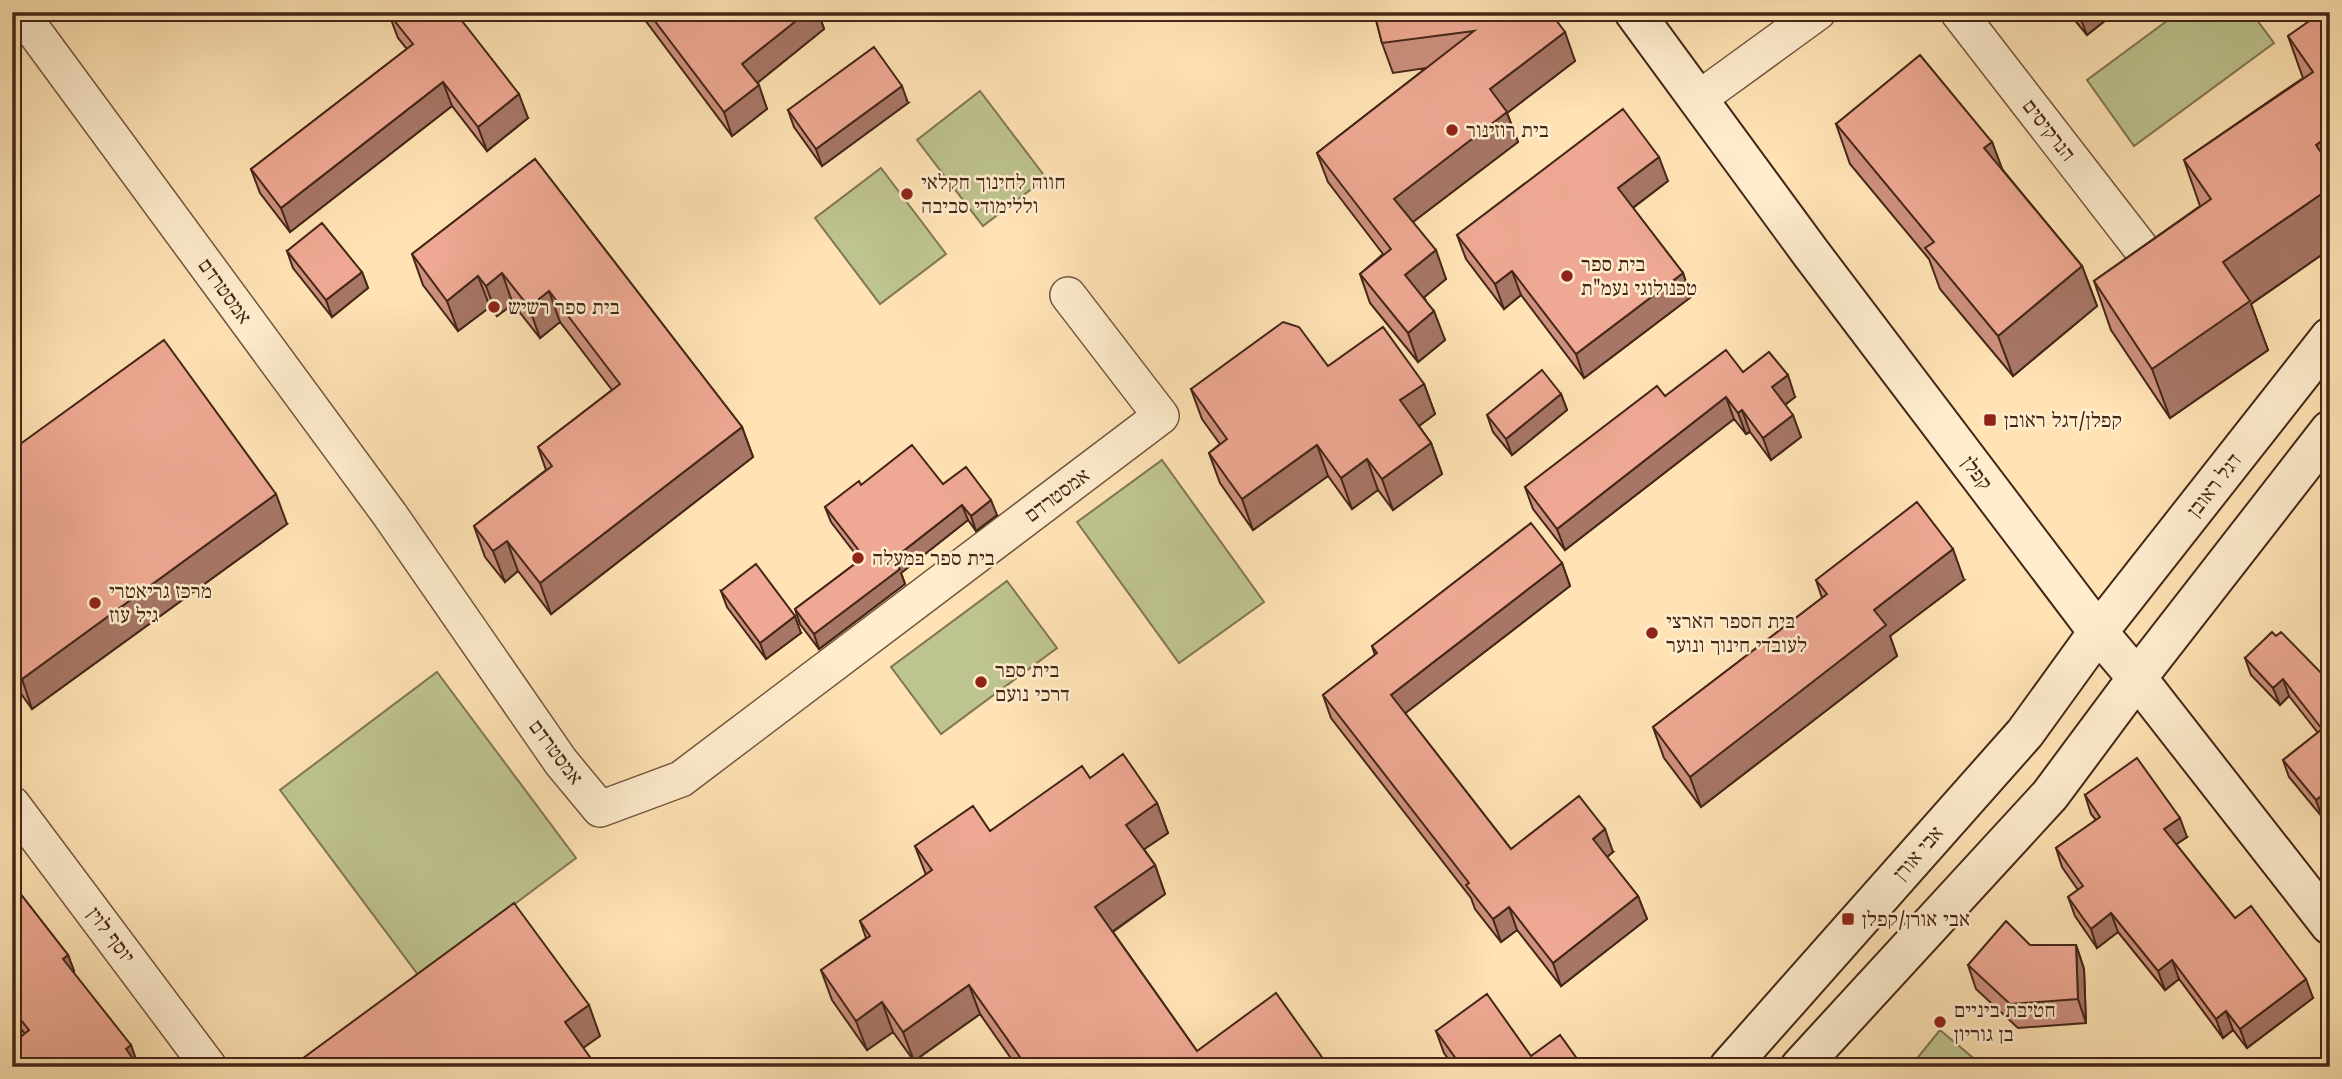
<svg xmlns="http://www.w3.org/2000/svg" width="2342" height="1079" viewBox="0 0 2342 1079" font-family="'Libre Caslon Text','Frank Ruhl Libre',serif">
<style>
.green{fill:#bec48f;stroke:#817553;stroke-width:2}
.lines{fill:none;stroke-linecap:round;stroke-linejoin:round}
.street-casing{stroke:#73553e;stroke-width:38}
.secondary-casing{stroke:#442617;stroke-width:42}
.street{stroke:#ffedce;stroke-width:35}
.secondary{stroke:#ffedce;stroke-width:38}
.wall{fill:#cd907e;stroke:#442617;stroke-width:2}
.shaded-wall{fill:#a77667;stroke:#442617;stroke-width:2}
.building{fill:#eea893;stroke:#442617;stroke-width:2}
.poi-dot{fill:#8f2418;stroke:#ffedce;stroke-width:2.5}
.labels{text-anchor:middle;stroke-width:5;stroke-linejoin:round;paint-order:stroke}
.poi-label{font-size:21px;fill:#442617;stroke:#ffedce;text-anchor:start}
.street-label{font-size:21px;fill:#442617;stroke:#ffedce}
</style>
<rect width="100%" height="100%" fill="#ffe3b4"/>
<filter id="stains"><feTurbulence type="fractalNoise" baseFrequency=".00286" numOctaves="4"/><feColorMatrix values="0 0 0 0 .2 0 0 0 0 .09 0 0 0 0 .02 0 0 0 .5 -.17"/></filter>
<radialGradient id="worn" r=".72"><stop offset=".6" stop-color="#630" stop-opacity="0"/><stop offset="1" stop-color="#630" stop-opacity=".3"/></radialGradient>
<path class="green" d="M2179 12H2251L2274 43 2134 146 2087 80Z
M980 91 1046 178 983 226 917 140Z
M881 168 946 254 880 304 815 218Z
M1162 460 1264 602 1179 663 1077 522Z
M1007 581 1057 648 941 734 891 667Z
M437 672 576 858 419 976 280 790Z
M1940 1030 1984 1067H1910Z"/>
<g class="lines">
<g class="street-casing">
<path id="street" d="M20 12 390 515 561 762 600 809 681 779 1161 416 1068 295
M1958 12 2140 247
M1697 100 1818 12
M12 804 209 1067"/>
</g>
<g class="secondary-casing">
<path id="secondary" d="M1634 12 1810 252 2098 632 2137 678 2330 925
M1729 1067 2025 733 2098 632 2330 337
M1800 1067 2050 795 2137 678 2330 430"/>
</g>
<use href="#street" class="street"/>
<use href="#secondary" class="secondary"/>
</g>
<path class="wall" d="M639 12H818L824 29 757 83 767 109 732 136Z
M1370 12H1550L1575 61 1507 113 1518 142 1413 222 1446 279 1424 297 1445 340 1418 362 1370 303 1360 274 1383 254 1328 182 1317 153 1426 68 1393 73 1382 43 1376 20Z
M2068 12H2116L2087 35Z
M2330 12V249L2251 304 2268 350 2170 418 2111 330 2094 281 2200 206 2184 160 2303 78 2288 36Z
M389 14 528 118 487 151 452 106 290 232 260 193 251 169 407 49 398 38Z
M908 103 822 166 794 127 788 110Z
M1836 124 1992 142 2002 169 2082 266 2097 306 2013 376 1940 289 1929 259 1850 164Z
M535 159 742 427 753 457 551 614 518 571 505 582 485 557 474 526 546 470 538 447 612 390 560 322 540 338 513 304 497 316 490 307 458 331 423 285 412 254Z
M1668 181 1633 208 1683 273 1691 297 1584 378 1521 295 1504 309 1466 259 1457 235Z
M287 251 362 272 368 288 332 317 293 268Z
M1328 366 1424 384 1435 414 1419 426 1431 443 1442 474 1393 510 1378 490 1352 509 1328 476 1253 530 1220 483 1209 453 1220 444 1202 419 1191 389Z
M1743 372 1795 397 1785 405 1801 437 1771 460 1750 432 1746 434 1734 419 1565 550 1533 509 1525 487 1665 396Z
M1561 394 1567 410 1512 455 1493 432 1487 415Z
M12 450 287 524 32 709 12 681Z
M943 484 997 515 976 531 968 520 901 573 905 584 819 649 800 624 795 609 860 560 831 522 825 507 861 485Z
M2330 489V512L2324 497Z
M1562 563 1570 586 1405 713 1511 849 1613 852 1607 857 1638 896 1647 919 1561 986 1517 930 1501 942 1475 909 1471 898 1331 718 1323 695 1375 655 1372 646Z
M1816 580H1964L1890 636 1897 656 1701 807 1664 758 1653 727 1822 598Z
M721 591 801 633 766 659 727 607Z
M2245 658 2330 682V811L2322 817 2289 777 2283 760 2318 733 2289 696 2280 705 2251 675Z
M1090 778 1157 803 1168 833 1144 849 1155 865 1165 894 1113 932 1197 1051 1329 1067H1017L980 1014 914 1061 893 1032 867 1050 832 1000 821 970 866 938 860 921 926 875 915 846 990 831Z
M2085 795 2187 837 2176 844 2235 918 2313 998 2247 1048 2233 1030 2223 1038 2179 979 2165 990 2118 932 2097 948 2075 916 2068 897 2078 890 2062 867 2056 848 2096 820 2091 814Z
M12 883 68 955 74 971 73 972 136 1063 25 1034 12 1018Z
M2030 945H2076L2084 969 2086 1023 2018 1028 1976 989 1968 965Z
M1436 1031 1531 1056 1583 1067H1454L1444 1053Z"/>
<path class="shaded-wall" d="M807 12H818L824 29 751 88 742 64Z
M2078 12H2116L2087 35Z
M1565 32 1575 61 1507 113 1518 142 1405 228 1394 199 1490 89Z
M443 82 452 106 290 232 281 208Z
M759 85 767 109 732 136 724 112Z
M902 86 908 103 822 166 816 149Z
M519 94 528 118 487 151 478 127Z
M2330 135V184L2316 145Z
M1992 142 2007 182 1984 148Z
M1659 157 1668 181 1627 212 1618 188Z
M2330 188V249L2251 304 2268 350 2170 418 2152 369 2223 262Z
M1436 250 1446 279 1416 304 1405 275Z
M2082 266 2097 306 2013 376 1998 336Z
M1512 271 1521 295 1504 309 1495 284Z
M362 272 368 288 332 317 326 300Z
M502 273 513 304 497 316 486 286Z
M1683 273 1691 297 1584 378 1576 354Z
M478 276 490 307 458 331 447 301Z
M549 291 560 322 540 338 529 307Z
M1434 311 1445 340 1418 362 1408 333Z
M1788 375 1795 397 1779 409 1772 387Z
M1424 384 1435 414 1412 431 1400 400Z
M1561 394 1567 410 1512 455 1506 439Z
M1726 397 1734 419 1565 550 1557 529Z
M1742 410 1750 432 1746 434 1738 413Z
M1793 415 1801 437 1771 460 1763 438Z
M742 427 753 457 551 614 540 583Z
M1431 443 1442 474 1393 510 1382 479Z
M1317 445 1328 476 1253 530 1242 499Z
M1367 459 1378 490 1352 509 1341 478Z
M276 494 287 524 32 709 22 679Z
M991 500 997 515 976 531 971 516Z
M962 505 968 520 901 573 905 584 819 649 814 634 892 560Z
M507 541 518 571 505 582 493 551Z
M1953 549 1964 580 1890 636 1897 656 1701 807 1690 777 1874 610Z
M1562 563 1570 586 1399 718 1391 695Z
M795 616 801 633 766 659 760 643Z
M2283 679 2289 696 2280 705 2273 688Z
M2325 793 2330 806V811L2322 817 2316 800Z
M1157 803 1168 833 1137 854 1126 825Z
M2180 818 2187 837 2171 848 2164 829Z
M1605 829 1613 852 1601 862 1593 839Z
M1155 865 1165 894 1106 936 1095 907Z
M1638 896 1647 919 1561 986 1553 963Z
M1509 907 1517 930 1501 942 1493 919Z
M2111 913 2118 932 2097 948 2091 929Z
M2076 945 2084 969 2086 1023 2078 999Z
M68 955 74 971 69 975 63 959Z
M2172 960 2179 979 2165 990 2158 971Z
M2306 979 2313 998 2247 1048 2240 1029Z
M969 985 980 1014 914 1061 903 1032Z
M882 1002 893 1032 867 1050 856 1021Z
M589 1005 600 1036 576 1053 565 1022Z
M2226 1011 2233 1030 2223 1038 2216 1019Z
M131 1045 137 1062 132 1066 126 1049Z"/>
<path class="building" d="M392 12H455L519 94 478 127 443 82 281 208 251 169 413 44 389 14Z
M648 12H807L742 64 759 85 724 112Z
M1374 12H1550L1565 32 1490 89 1507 112 1394 199 1436 250 1405 275 1434 311 1408 333 1360 274 1391 249 1317 153 1474 31 1382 43Z
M2322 12H2330V135L2316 145 2330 166V188L2223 262 2250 301 2152 369 2094 281 2211 199 2184 160 2313 72 2288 36Z
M874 47 902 86 816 149 788 110Z
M1920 55 1992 142 1984 148 2082 266 1998 336 1925 248 1934 242 1836 124Z
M1623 109 1659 157 1618 188 1683 273 1576 354 1512 271 1495 284 1457 235Z
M535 159 742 427 540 583 507 541 493 551 474 526 552 466 538 447 620 384 549 291 529 307 502 273 486 286 478 276 447 301 412 254Z
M322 223 362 272 326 300 287 251Z
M1283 322 1299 327 1328 366 1383 327 1424 384 1400 400 1431 443 1382 479 1367 459 1341 478 1317 445 1242 499 1209 453 1227 439 1191 389Z
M164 340 276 494 22 679 12 666V450Z
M1726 350 1743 372 1769 352 1788 375 1772 387 1793 415 1763 438 1742 410 1738 413 1726 397 1557 529 1525 487 1657 386 1665 396Z
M1542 370 1561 394 1506 439 1487 415Z
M912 445 943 484 966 467 991 500 971 516 962 505 892 560 900 569 814 634 795 609 864 557 825 507 859 481 861 485Z
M2330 489V500L2324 497Z
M1917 502 1953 549 1874 610 1886 625 1690 777 1653 727 1827 594 1816 580Z
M1531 523 1562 563 1391 695 1511 849 1579 796 1605 829 1593 839 1638 896 1553 963 1509 907 1493 919 1466 885 1469 883 1323 695 1377 653 1372 646Z
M756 564 795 616 760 643 721 591Z
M2272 632 2276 636 2281 632 2330 682V799L2325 793 2316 800 2283 760 2322 729 2283 679 2273 688 2245 658Z
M1123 754 1157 803 1126 825 1155 865 1095 907 1197 1051 1276 993 1329 1067H1027L969 985 903 1032 882 1002 856 1021 821 970 870 936 860 921 932 870 915 846 973 806 990 831 1082 766 1090 778Z
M2137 758 2180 818 2164 829 2235 918 2251 906 2306 979 2240 1029 2226 1011 2216 1019 2172 960 2158 971 2111 913 2091 929 2068 897 2083 886 2056 848 2100 817 2085 795Z
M12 883 68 955 63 959 131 1045 126 1049 139 1067H12V1044L29 1030 12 1009Z
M514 903 589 1005 565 1022 597 1067H291Z
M2006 921 2030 945H2076L2078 999 2010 1004 1968 965Z
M1487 994 1531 1056 1560 1035 1583 1067H1462L1436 1031Z
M2060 1059 2148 1063 2147 1067H2059Z"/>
<g class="poi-dot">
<circle cx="1452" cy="130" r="7"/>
<circle cx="907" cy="194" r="7"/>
<circle cx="1567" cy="276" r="7"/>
<circle cx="494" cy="307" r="7"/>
<rect x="1983" y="413" width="14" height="14" rx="3.5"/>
<circle cx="858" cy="558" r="7"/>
<circle cx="95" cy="603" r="7"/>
<circle cx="1652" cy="633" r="7"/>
<circle cx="981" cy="682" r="7"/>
<rect x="1841" y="912" width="14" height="14" rx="3.5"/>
<circle cx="1940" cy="1022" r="7"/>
</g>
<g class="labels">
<g class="poi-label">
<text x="1466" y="137">בית רוזינור</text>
<text x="921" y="189">חווה לחינוך חקלאי<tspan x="921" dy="24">וללימודי סביבה</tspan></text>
<text x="1581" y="271">בית ספר<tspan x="1581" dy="24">טכנולוגי נעמ"ת</tspan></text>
<text x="508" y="314">בית ספר רשיש</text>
<text x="2004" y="427">קפלן/דגל ראובן</text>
<text x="872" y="565">בית ספר במעלה</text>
<text x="109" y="598">מרכז גריאטרי<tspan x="109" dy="24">גיל עוז</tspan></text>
<text x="1666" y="628">בית הספר הארצי<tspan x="1666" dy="24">לעובדי חינוך ונוער</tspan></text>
<text x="995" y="677">בית ספר<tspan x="995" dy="24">דרכי נועם</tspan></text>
<text x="1862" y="926">אבי אורן/קפלן</text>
<text x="1954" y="1017">חטיבת ביניים<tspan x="1954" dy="24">בן גוריון</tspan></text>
</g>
<g class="street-label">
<text transform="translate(2049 130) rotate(52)" y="7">הנרקיסים</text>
<text transform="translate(225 291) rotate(54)" y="7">אמסטרדם</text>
<text transform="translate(1977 473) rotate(53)" y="7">קפלן</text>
<text transform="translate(2214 485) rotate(-52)" y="7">דגל ראובן</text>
<text transform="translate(1057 495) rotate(-37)" y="7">אמסטרדם</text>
<text transform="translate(556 752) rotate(53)" y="7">אמסטרדם</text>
<text transform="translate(1918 853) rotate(-49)" y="7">אבי אורן</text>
<text transform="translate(111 935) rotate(53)" y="7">יוסף לוין</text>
</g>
</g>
<rect width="2342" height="1079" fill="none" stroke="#ffe3b4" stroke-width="42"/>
<rect x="14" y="14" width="2314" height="1051" fill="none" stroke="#442617" stroke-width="3.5"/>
<rect x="21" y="21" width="2300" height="1037" fill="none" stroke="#442617" stroke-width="2"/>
<rect width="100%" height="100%" filter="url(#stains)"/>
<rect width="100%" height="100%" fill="url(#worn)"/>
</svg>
